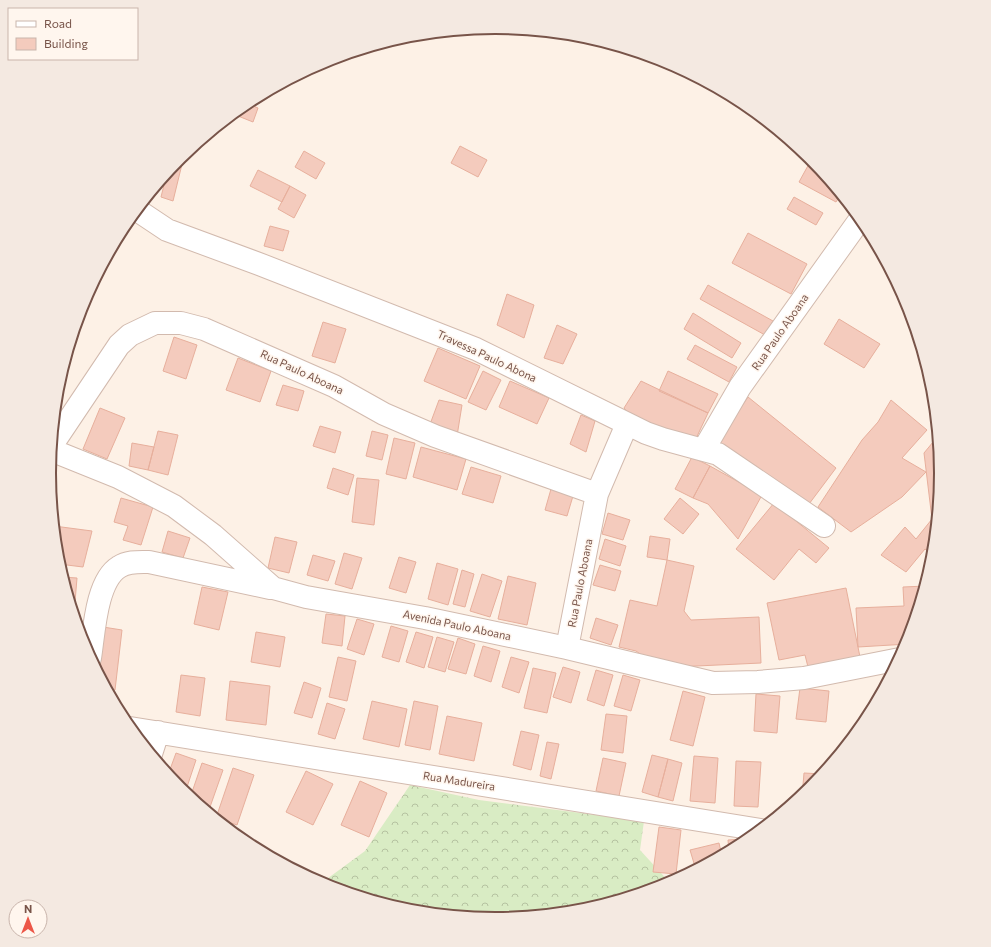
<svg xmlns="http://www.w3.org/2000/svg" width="991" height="947" viewBox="0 0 991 947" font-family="Commissioner,sans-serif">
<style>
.forest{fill:url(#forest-crowns)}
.building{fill:#f4cbbd;stroke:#e7af9c}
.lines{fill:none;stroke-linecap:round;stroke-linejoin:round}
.minor-casing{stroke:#d2baae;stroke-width:24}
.minor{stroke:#fff;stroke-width:22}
.labels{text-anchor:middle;stroke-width:3;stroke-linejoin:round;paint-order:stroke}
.street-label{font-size:11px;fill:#785449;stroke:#fff6ee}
.rim{fill:none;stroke:#785449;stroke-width:2}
</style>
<defs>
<pattern id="forest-crowns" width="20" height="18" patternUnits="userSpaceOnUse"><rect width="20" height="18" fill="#d9ecc4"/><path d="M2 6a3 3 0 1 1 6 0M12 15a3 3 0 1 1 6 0" fill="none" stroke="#b5c2a1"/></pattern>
</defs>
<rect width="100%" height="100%" fill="#fdf1e6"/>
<path class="forest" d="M410 785 479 800 644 821 640 850 671 884 582 911 495 920 408 911 320 884 365 851Z"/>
<path class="building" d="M246 103 258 108 253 122 233 114Z
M460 146 487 160 478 177 451 163Z
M304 151 325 163 316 179 295 167Z
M182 156H184L173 201 161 197 167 173Z
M810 162 819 167 841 194 836 202 799 182Z
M258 170 290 186 282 202 250 186Z
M290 186 306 195 294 218 278 209Z
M794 197 823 213 816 225 787 209Z
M270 226 289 231 283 251 264 246Z
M748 233 807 264 791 294 732 263Z
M708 285 773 321 765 335 700 299Z
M507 294 534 305 524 338 497 325Z
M693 313 741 343 732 358 684 329Z
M839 319 880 344 864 368 824 344Z
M323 322 346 329 335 363 312 356Z
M557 325 577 334 563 364 544 358Z
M174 337 197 345 186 379 163 371Z
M695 345 737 367 729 382 687 359Z
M438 348 480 366 466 399 424 381Z
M238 358 271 371 260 402 226 390Z
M483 371 501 380 486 410 468 402Z
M668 371 718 394 708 413 659 391Z
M510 381 549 398 537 424 499 407Z
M641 381 708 413 692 447 646 432 624 408Z
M283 385 304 391 298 411 276 405Z
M748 397 836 468 806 508 715 446Z
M439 400 462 405 457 436 429 427Z
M891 400 927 430 902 458 926 472 902 497 851 532 818 507 862 440 878 422Z
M100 408 125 418 107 459 83 449Z
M581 415 595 421 586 452 570 444Z
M320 426 341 432 335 453 313 446Z
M158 431 178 435 168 475 148 470Z
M372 431 388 435 382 460 366 456Z
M938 436 942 474 934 556 925 549 906 572 881 555 905 527 916 539 932 519 924 453Z
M394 438 415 443 406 479 386 474Z
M132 443 154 447 148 470 129 466Z
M421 447 466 459 457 490 413 477Z
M692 457 710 466 693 498 675 489Z
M710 466 762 495 738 539 708 504 693 498Z
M471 467 501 476 493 503 462 494Z
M333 468 354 475 348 495 327 488Z
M357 478 379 480 374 525 352 522Z
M551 489 573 496 567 516 545 510Z
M121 498 153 507 141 545 123 540 128 526 114 522Z
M680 498 699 514 683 534 664 519Z
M774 503 829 548 816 563 799 549 774 580 736 549Z
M608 513 630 520 623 540 602 534Z
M54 526 92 531 83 567 59 564Z
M168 531 190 538 183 558 162 552Z
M650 536 670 539 667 560 647 557Z
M275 537 297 542 289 573 268 568Z
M605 539 626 546 620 566 599 559Z
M344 553 362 558 352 589 335 584Z
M313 555 335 561 328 581 307 575Z
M399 557 416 562 406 593 389 588Z
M667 560 694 566 684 611 691 620 759 617 761 663 675 667 650 661 636 651 619 647 630 600 657 606Z
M437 563 458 569 448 605 428 599Z
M600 565 621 571 615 591 593 585Z
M462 570 474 574 465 607 453 604Z
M482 574 502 581 490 617 470 611Z
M508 576 536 583 527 625 498 619Z
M62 577 77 578 74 614Z
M926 586 908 644 858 647 856 608 904 606 903 587Z
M202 587 228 592 219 630 194 624Z
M846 588 860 657 808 667 805 655 779 660 767 603Z
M326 614 345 616 342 646 322 643Z
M596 618 618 625 611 645 590 638Z
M357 619 374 624 364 655 347 649Z
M391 626 408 631 399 662 382 657Z
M103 627 122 630 115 690 107 689 95 667Z
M256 632 285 637 280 667 251 662Z
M416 632 433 637 424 668 406 662Z
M437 637 454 642 445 672 428 667Z
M458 638 475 644 466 674 448 669Z
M483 646 500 651 491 682 474 676Z
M338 657 356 661 347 701 329 697Z
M511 657 529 662 519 693 502 687Z
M563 667 580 672 571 703 553 697Z
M533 668 556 673 547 713 524 708Z
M596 670 613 675 604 706 587 700Z
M181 675 205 678 200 716 176 712Z
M623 675 640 680 631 711 614 706Z
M230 681 270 686 266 725 226 720Z
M304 682 321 688 312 718 294 713Z
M800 688 829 691 826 722 796 719Z
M683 691 705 697 693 746 670 740Z
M756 694 780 696 777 733 754 731Z
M372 701 407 709 399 747 363 739Z
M414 701 438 706 430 750 405 745Z
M327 703 345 709 335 739 318 734Z
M606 714 627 716 623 753 601 750Z
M447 716 482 723 474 761 439 754Z
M521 731 539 735 531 770 513 765Z
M547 742 559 744 551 779 540 776Z
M176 753 196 760 185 793 168 775Z
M652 755 668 759 658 797 642 792Z
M694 756 718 758 715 803 690 801Z
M603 758 626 763 619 796 596 791Z
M668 759 682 763 673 801 658 797Z
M736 761 761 762 758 807 734 806Z
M202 763 223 770 210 807 197 803 190 798Z
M233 768 254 775 237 825 216 818Z
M306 771 333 784 313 825 286 812Z
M804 773 823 774 811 789 802 797Z
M360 781 387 793 369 837 341 825Z
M659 827 681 830 676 874 653 872Z
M743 839V845L729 852 728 840Z
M719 843 722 856 696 870 690 850Z"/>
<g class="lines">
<g class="minor-casing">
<path id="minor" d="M137 210 167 230 259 264 476 349 646 433 663 439 718 454 824 526
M52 445 119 345 130 335 155 323H181L204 329 334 386 384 414 435 436 597 494
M704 449 740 387 861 218
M51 450 118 477 174 506 213 535 273 588 306 597 425 618 567 648 713 683 758 682 804 678 900 659
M567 648 597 494 627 424
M90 658C94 633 96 581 119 567 128 561 139 562 149 562L270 588
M130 728 761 830
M151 754 158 732"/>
</g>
<use href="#minor" class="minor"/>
</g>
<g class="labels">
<g class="street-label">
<text transform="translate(780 332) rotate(-55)" y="4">Rua Paulo Aboana</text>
<text transform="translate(487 356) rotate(25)" y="4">Travessa Paulo Abona</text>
<text transform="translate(302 372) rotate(25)" y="4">Rua Paulo Aboana</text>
<text transform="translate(580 583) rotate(-79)" y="4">Rua Paulo Aboana</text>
<text transform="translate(457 625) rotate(12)" y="4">Avenida Paulo Aboana</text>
<text transform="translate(459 781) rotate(9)" y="4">Rua Madureira</text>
</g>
</g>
<path d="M0 0H991V947H0ZM56 473a439 439 0 1 1 878 0a439 439 0 1 1-878 0Z" fill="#f4e9e1" fill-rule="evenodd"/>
<path class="rim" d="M56 473a439 439 0 1 1 878 0a439 439 0 1 1-878 0Z"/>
<rect x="8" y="8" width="130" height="52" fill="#fff6ee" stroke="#c9b5ac"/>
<rect x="16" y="21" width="20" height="6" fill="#ffffff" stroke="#c9b5ac"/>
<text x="44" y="28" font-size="12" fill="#785449">Road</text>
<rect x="16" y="38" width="20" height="12" fill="#f4cbbd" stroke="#c9b5ac"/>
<text x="44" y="48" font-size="12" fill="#785449">Building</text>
<g transform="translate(28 919)"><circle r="19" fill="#fff6ee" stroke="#c9b5ac"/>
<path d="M0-3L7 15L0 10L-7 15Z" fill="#ec5647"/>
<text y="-6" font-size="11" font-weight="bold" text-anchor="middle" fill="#785449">N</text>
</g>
</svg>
